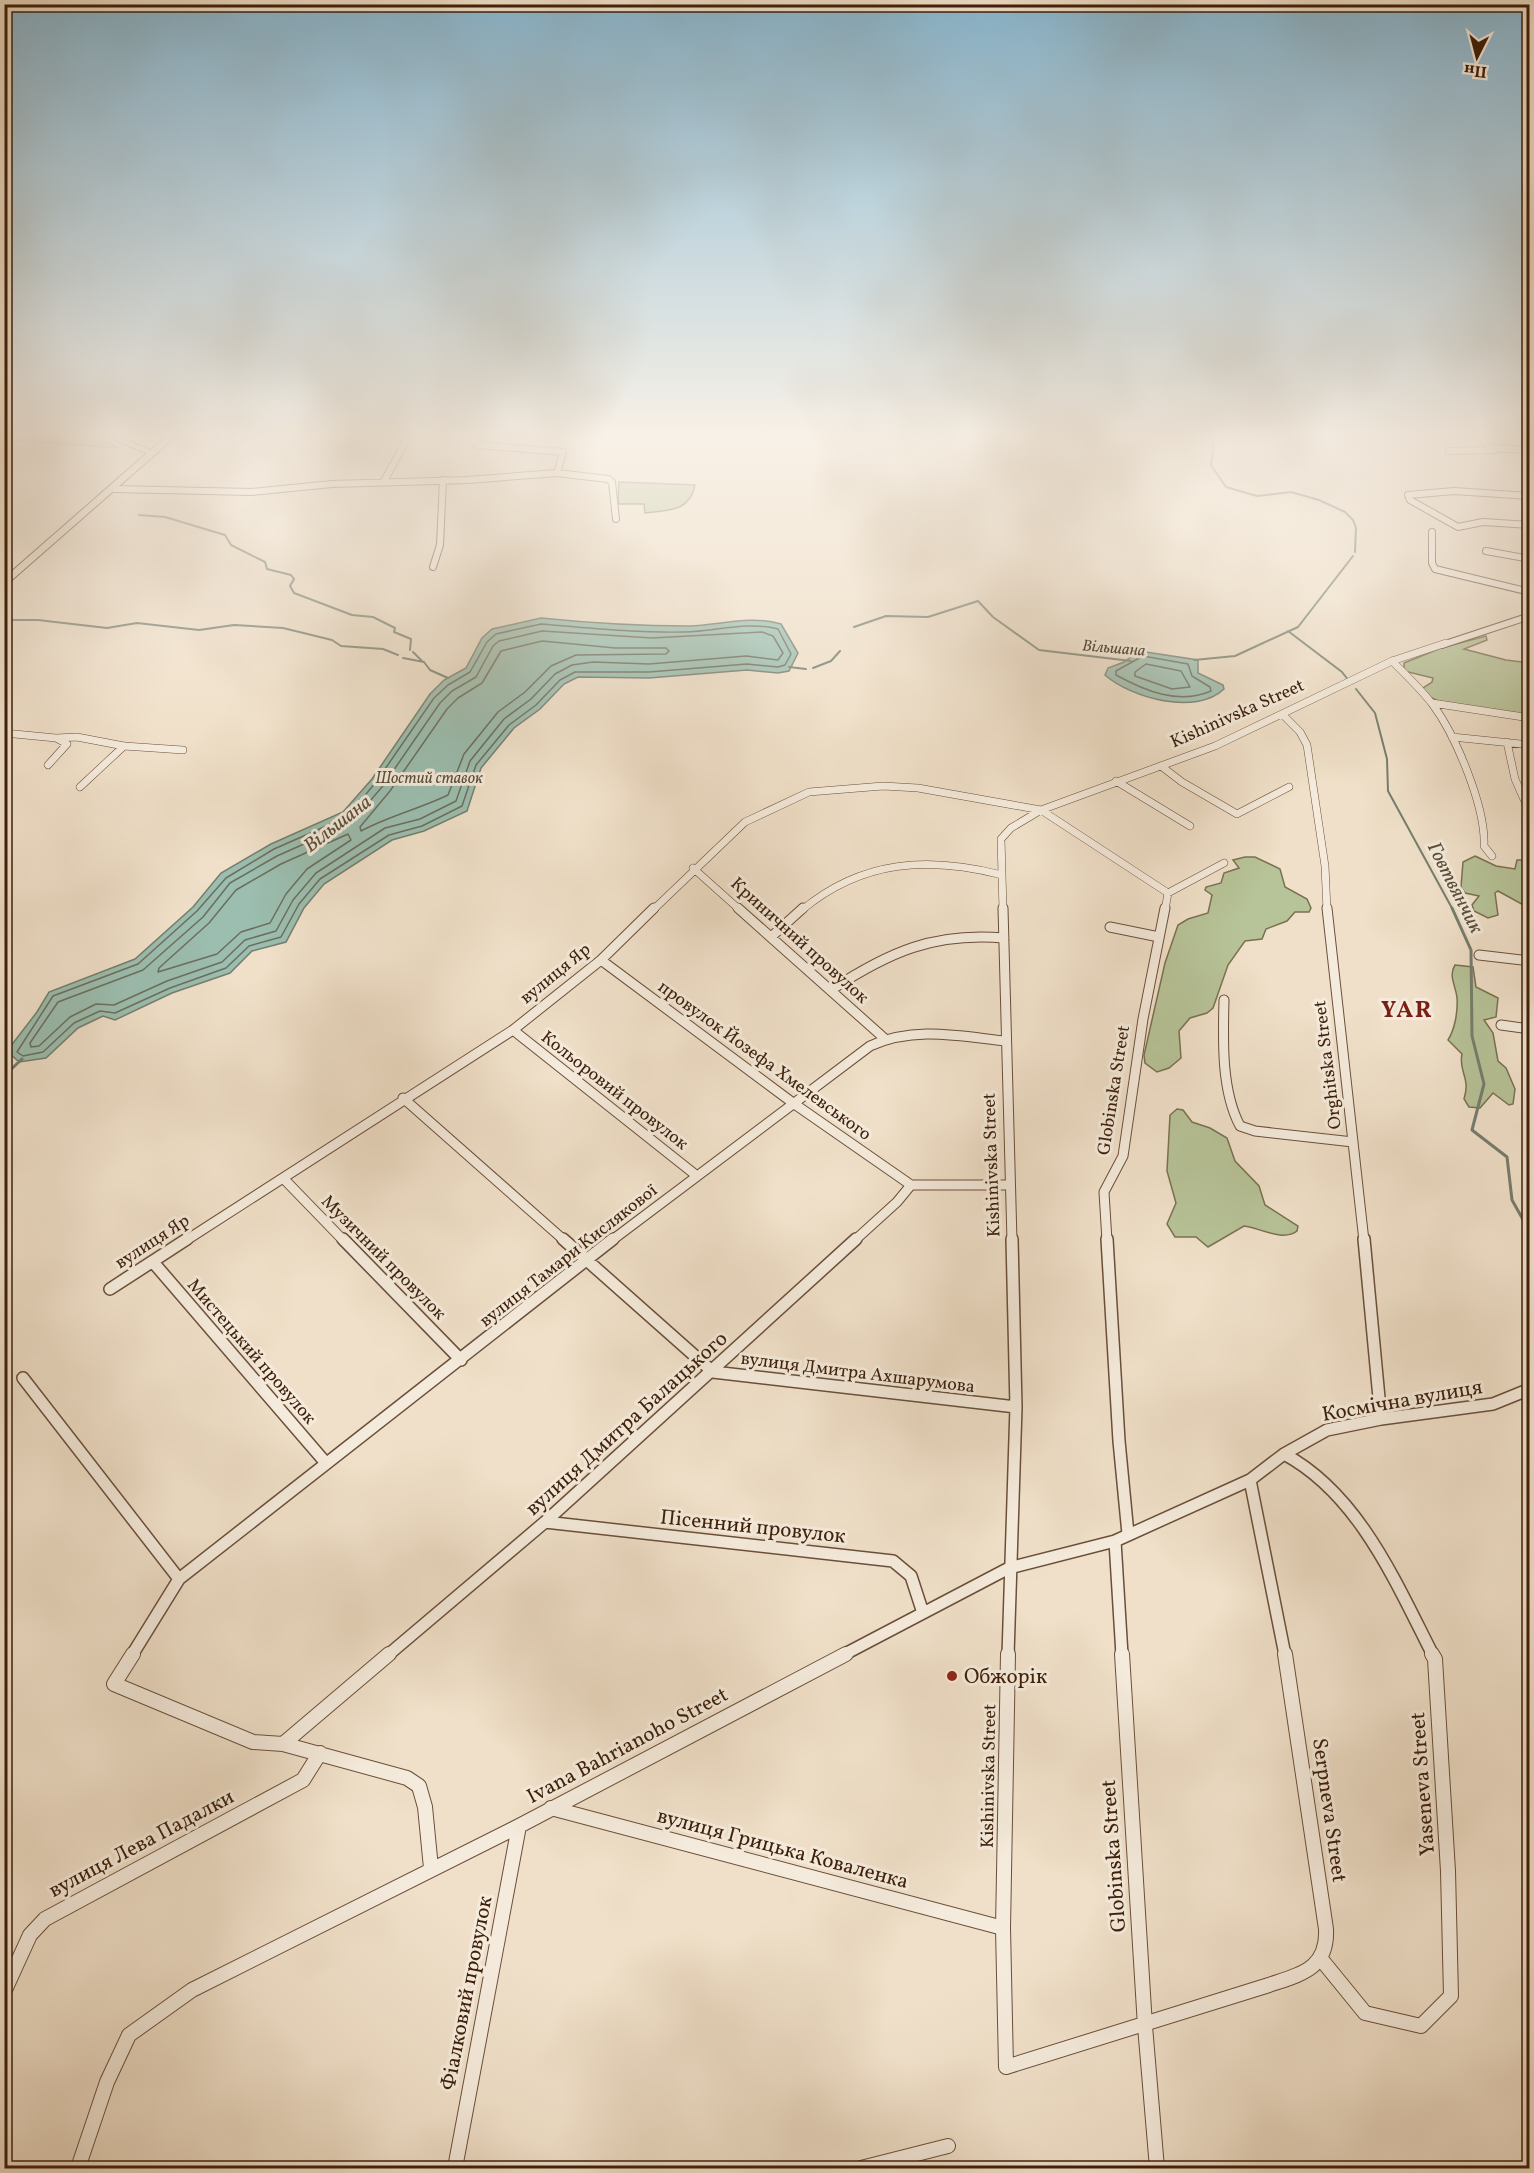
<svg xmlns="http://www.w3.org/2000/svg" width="1534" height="2173" viewBox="0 0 1534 2173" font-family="Vollkorn,serif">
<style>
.green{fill:#b7c398;stroke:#7a7151;stroke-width:1.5}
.water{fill:#9bbeb0;stroke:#757e6e;stroke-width:1.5}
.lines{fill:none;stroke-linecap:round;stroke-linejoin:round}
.shore{stroke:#6c6e5d;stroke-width:1.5}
.stream-far1{stroke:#757e6e;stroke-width:2}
.stream{stroke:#757e6e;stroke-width:3}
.minor-far4-casing{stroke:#6a4f3a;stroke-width:8}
.minor-far3-casing{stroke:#6a4f3a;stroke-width:8}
.minor-far2-casing{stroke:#6a4f3a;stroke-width:11}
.minor-far1-casing{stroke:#6a4f3a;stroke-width:14}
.minor-casing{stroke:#6a4f3a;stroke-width:16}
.secondary-casing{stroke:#3d1f0a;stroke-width:2}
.primary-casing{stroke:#3d1f0a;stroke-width:2}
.minor-far4{stroke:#f5ebdc;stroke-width:6}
.minor-far3{stroke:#f5ebdc;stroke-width:7}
.minor-far2{stroke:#f5ebdc;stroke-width:9}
.minor-far1{stroke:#f5ebdc;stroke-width:11}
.minor{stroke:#f5ebdc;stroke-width:14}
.secondary{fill:#f5ebdc;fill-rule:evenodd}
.primary{fill:#f0e0c9;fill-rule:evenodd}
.poi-dot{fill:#8f2418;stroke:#f5ebdc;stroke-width:2}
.labels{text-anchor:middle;stroke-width:6;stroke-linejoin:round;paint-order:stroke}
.far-water-label{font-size:16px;font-style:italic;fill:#594f3c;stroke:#f5ebdc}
.street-label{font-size:18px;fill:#3d1f0a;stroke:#f5ebdc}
.water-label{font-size:20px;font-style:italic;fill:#594f3c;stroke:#f5ebdc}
.near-street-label{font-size:21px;fill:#3d1f0a;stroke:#f5ebdc}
.near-poi-label{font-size:21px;fill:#3d1f0a;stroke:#f5ebdc;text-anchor:start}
.district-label{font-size:24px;font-weight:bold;letter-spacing:1.5px;fill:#7a1f14;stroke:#f5ebdc}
</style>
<rect width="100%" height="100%" fill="#f0e0c9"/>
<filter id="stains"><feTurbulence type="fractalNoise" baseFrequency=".00333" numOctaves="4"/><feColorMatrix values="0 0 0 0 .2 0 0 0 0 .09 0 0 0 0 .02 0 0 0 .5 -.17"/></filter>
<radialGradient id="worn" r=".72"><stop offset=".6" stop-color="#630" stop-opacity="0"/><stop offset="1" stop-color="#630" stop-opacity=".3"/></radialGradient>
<path class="green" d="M22 432 94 434 118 448 12 440Z
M619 482 695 485C690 512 668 510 645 513L644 504H618Z
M1486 636 1487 640 1464 649 1506 660 1529 663V717L1438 701 1426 695 1423 688 1432 682 1433 678 1404 671V663L1441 648Z
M1475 856 1496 866 1515 869 1517 860H1529V908L1498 891 1495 893 1498 915 1488 918 1474 911 1472 905 1479 896 1465 893 1461 887 1463 862Z
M1245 857H1255L1280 869 1285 887 1307 899 1311 908 1309 912H1295L1287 921 1266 929 1262 939 1245 941 1228 965 1213 1008 1207 1013 1190 1018 1179 1031 1181 1058 1169 1068 1157 1072 1145 1063 1144 1055 1165 963 1178 925 1188 919 1208 913 1212 895 1205 890 1206 887 1221 883 1224 873 1239 868 1233 860Z
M1455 965 1473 967 1476 987 1498 998 1496 1017 1484 1020 1493 1033 1498 1061 1506 1068 1515 1089 1513 1104 1509 1105 1493 1093 1480 1108 1469 1107 1464 1099C1471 1077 1458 1072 1462 1054L1448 1040C1455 1029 1458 1011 1457 998 1456 986 1448 976 1455 965Z
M1177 1109 1183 1110 1192 1122 1210 1128 1227 1138 1235 1161 1259 1186 1265 1205 1298 1226 1297 1231C1283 1242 1260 1228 1244 1226L1208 1247 1196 1237H1175L1167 1224 1176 1203 1167 1171 1170 1115Z"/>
<path class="water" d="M541 618C590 623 639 626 689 626 720 625 751 615 781 624L798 653 789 671 778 673 747 670 649 678 578 677 564 684 540 709 514 728 481 768 467 811 424 831 392 840 324 884 304 908 286 942 252 951 230 973 172 993 115 1020 103 1016 78 1028 46 1058 19 1062 7 1051 37 1012 49 992 135 959 193 907 221 873 271 844 343 812 372 779 430 694 444 680 466 668 482 638 492 629Z
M1139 651 1198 660V673L1223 685 1224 689C1196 716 1131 698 1105 675L1108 668 1124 662Z"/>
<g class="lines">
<path class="shore" d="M541 624C589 628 637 633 685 632 717 631 747 621 778 629L791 654 785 665 778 667 747 664 649 672H575L560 680 536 705 509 725 476 765 462 806 422 826 389 835 320 879 299 904 281 937 249 946 226 968 170 988 115 1013 100 1011 74 1023 43 1052 23 1056 17 1052 53 996 138 964 197 911 226 878 274 849 347 817 376 782 434 698 448 685 470 672 487 642 496 634Z
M542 631 652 638 762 632 773 636 783 653 778 660 746 656 649 664 593 662 572 665 555 674 531 699 504 719 470 761 456 801 420 819 385 828 316 873 293 900 276 931 245 940 222 962 167 981 114 1005 96 1004 70 1017 39 1046 31 1047 30 1043 58 1002 143 970 203 917 230 883 277 856 351 823 382 787 440 703 452 691 476 677 493 646 499 641Z
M542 641 615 648H666L669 651 666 654 576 655 551 666 525 692 498 712 464 754 448 795C419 809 389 816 361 831L360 827 390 791 447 709 458 698 482 683 501 651Z
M1143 656 1188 664 1192 676 1210 687 1211 691C1179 705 1145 691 1116 675V671Z
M1146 664 1181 671 1190 687 1172 689 1135 676V672Z
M348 834 351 840 307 869 286 894 270 923 241 932 217 954 158 972 159 968 209 923 236 890 281 864Z"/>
<path class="stream-far1" d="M1215 432 1211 465 1226 487 1257 496 1291 492 1319 500 1345 512 1353 520 1356 528 1355 552
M139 515 165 517 225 535 231 545 265 562 267 569 291 575 294 579 290 586 294 593 352 615 373 617 395 628 394 632 411 639 410 650
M12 620H38L107 628 137 623 199 630 234 625 283 628 332 640 341 646 383 649 398 655
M854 627 886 616 928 617 978 601 993 617 1039 650 1131 661
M1288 631 1342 672 1349 681
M413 652 423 662
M403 658 424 662 430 670 448 678
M1194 660 1235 656 1298 627 1353 556
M789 667 806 669
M813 668 831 661 840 651
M1356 689 1375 713 1387 759 1388 791 1453 910"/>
<path class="stream" d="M1452 908 1471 950 1472 1036 1484 1084 1472 1130 1507 1157 1512 1200 1530 1232
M4 1076 22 1059"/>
<g class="minor-far4-casing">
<path id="minor-far4" d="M479 432 473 441 478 445 563 452 557 473 608 479 612 482 616 519
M1472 432 1492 448 1530 450
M1449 451 1494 450
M384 481 411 432
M114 489 251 492 332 484 468 480 557 473
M1530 496 1454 491 1408 495 1410 500 1458 527 1483 522 1530 525
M1432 532V563L1435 569 1530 592
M1486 551 1530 559
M433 567 440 545 443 480
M1442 645 1530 616"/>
</g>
<g class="minor-far3-casing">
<path id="minor-far3" d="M1392 661C1406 675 1421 689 1433 705 1456 736 1486 808 1484 846L1492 856
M1432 703 1530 718
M1283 715 1300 732 1307 745 1325 866 1327 910
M4 733 56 738 67 744 48 765
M1452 737 1530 745
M56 738 77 737 124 746 183 750
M1507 742 1515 779 1530 813
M1161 766 1182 782 1237 814 1289 787
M1116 781 1190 826
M80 787 124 746
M693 868 740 910
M653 910 745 822 809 792 883 786 918 788 1041 810 1168 893
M802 910C862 860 928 856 1002 875
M1003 910 1001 839 1011 828 1041 810 1215 746 1392 661 1446 643
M1165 910 1168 893 1224 863"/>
</g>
<g class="minor-far2-casing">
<path id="minor-far2" d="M738 908 884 1038
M1003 908 1012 1241
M1327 908 1364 1241
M1110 927 1159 937
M771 937 803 908
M1479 955 1530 961
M601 960 793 1103 911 1185
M831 990C889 952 934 932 1004 938
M1224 1000C1223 1040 1221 1090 1240 1126L1255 1131 1353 1142
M1501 1025 1530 1029
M513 1030 697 1176
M403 1098 565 1241
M283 1178 344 1241
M185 1241 513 1030 601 960 654 908
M611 1241 870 1046C914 1026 959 1036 1005 1041
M854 1241 897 1202 911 1185H1009
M1107 1241 1104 1192 1123 1156 1143 1019 1165 908"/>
</g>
<g class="minor-far1-casing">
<path id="minor-far1" d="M343 1239 461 1360
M563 1239 713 1372 1016 1407
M1107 1239 1119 1441 1128 1534
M1364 1239 1381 1419
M153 1262 325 1462
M110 1289 187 1239
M23 1378 179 1579
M1284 1454C1359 1494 1396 1583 1433 1655
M1250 1480 1285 1655
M545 1522 893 1561 911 1576 923 1613
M1115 1541 1122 1655
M132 1655 179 1579 613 1239
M388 1655 545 1522 856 1239
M843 1655 1009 1568 1115 1541 1250 1480 1284 1454 1327 1430 1381 1419 1493 1404 1530 1389
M1008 1655 1016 1407 1012 1239"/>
</g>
<g class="minor-casing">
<path id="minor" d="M133 1654 114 1684 253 1742 283 1744 407 1778 419 1786 425 1807 431 1868
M1008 1654 1003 1928 1006 2067 1269 1985C1301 1974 1328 1969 1326 1929L1285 1654
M1122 1654 1145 2026 1157 2168
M283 1744 389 1654
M551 1808 1003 1928
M1321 1959 1365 2013 1421 2026 1451 1996 1448 1871 1435 1659 1432 1654
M4 1992 30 1935 45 1919 303 1780 320 1753
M78 2168 107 2082 129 2035 192 1990 519 1826 846 1654
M455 2168 519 1826
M861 2168 948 2146"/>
</g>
<g class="secondary-casing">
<path id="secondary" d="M95 432H107L158 453 151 455Z
M120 432H157L177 436 173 438Z"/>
</g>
<g class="primary-casing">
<path id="primary" d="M171 432H181L4 587V578Z"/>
</g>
<use href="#minor-far4" class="minor-far4"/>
<use href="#minor-far3" class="minor-far3"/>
<use href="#minor-far2" class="minor-far2"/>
<use href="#minor-far1" class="minor-far1"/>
<use href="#minor" class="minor"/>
<use href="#secondary" class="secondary"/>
<use href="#primary" class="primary"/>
</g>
<linearGradient id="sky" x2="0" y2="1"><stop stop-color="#89b8d2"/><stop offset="0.59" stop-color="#f8f1e7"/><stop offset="1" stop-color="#f8f1e7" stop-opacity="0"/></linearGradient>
<rect width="1534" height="737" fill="url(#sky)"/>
<circle class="poi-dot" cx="952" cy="1676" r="6"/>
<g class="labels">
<g class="far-water-label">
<text transform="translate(1114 647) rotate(5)" y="6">Вільшана</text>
<text x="429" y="783">Шостий ставок</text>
</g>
<g class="street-label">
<text transform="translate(1237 713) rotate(-24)" y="6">Kishinivska Street</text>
<text transform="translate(800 940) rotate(42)" y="6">Криничний провулок</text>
<text transform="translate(555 973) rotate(-39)" y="6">вулиця Яр</text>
<text transform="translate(765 1060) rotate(36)" y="6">провулок Йозефа Хмелевського</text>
<text transform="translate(1327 1065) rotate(-97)" y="6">Orghitska Street</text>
<text transform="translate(615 1090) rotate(38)" y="6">Кольоровий провулок</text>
<text transform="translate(1113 1090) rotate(-81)" y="6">Globinska Street</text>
<text transform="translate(991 1165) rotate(-92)" y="6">Kishinivska Street</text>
<text transform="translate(152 1241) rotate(-33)" y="6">вулиця Яр</text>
<text transform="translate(568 1255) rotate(-38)" y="6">вулиця Тамари Кислякової</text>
<text transform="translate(384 1257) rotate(45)" y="6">Музичний провулок</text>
<text transform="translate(252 1351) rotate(49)" y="6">Мистецький провулок</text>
<text transform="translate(858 1372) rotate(7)" y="6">вулиця Дмитра Ахшарумова</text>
<text transform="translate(988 1776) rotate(-89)" y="6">Kishinivska Street</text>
</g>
<g class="water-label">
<text transform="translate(337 823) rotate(-38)" y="7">Вільшана</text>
<text transform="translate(1456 887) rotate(63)" y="7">Говтвянчик</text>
</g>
<g class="near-street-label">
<text transform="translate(1402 1400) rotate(-10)" y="7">Космічна вулиця</text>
<text transform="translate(626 1423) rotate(-42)" y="7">вулиця Дмитра Балацького</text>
<text transform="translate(753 1526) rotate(6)" y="7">Пісенний провулок</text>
<text transform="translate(627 1745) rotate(-28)" y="7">Ivana Bahrianoho Street</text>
<text transform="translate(1422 1784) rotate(-94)" y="7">Yaseneva Street</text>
<text transform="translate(1330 1810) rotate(82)" y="7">Serpneva Street</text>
<text transform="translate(141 1843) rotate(-28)" y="7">вулиця Лева Падалки</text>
<text transform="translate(783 1848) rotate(15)" y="7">вулиця Грицька Коваленка</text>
<text transform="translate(1113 1856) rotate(-94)" y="7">Globinska Street</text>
<text transform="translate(466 1993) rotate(-79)" y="7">Фіалковий провулок</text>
</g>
<g class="near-poi-label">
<text x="964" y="1683">Обжорік</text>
</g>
<g class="district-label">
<text x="1407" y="1017">YAR</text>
</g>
</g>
<rect width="1534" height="2173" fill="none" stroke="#f0e0c9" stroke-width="24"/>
<rect x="6" y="6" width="1522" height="2161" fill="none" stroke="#3d1f0a" stroke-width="3"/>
<rect x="12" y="12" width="1510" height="2149" fill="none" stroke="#3d1f0a" stroke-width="1.5"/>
<g transform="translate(1477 57) rotate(186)" stroke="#f5ebdc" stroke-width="4.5" paint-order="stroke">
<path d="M0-4.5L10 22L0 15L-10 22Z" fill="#3d1f0a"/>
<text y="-9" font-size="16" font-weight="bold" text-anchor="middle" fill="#3d1f0a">Пн</text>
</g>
<rect width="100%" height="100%" filter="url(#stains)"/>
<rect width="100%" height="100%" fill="url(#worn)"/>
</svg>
